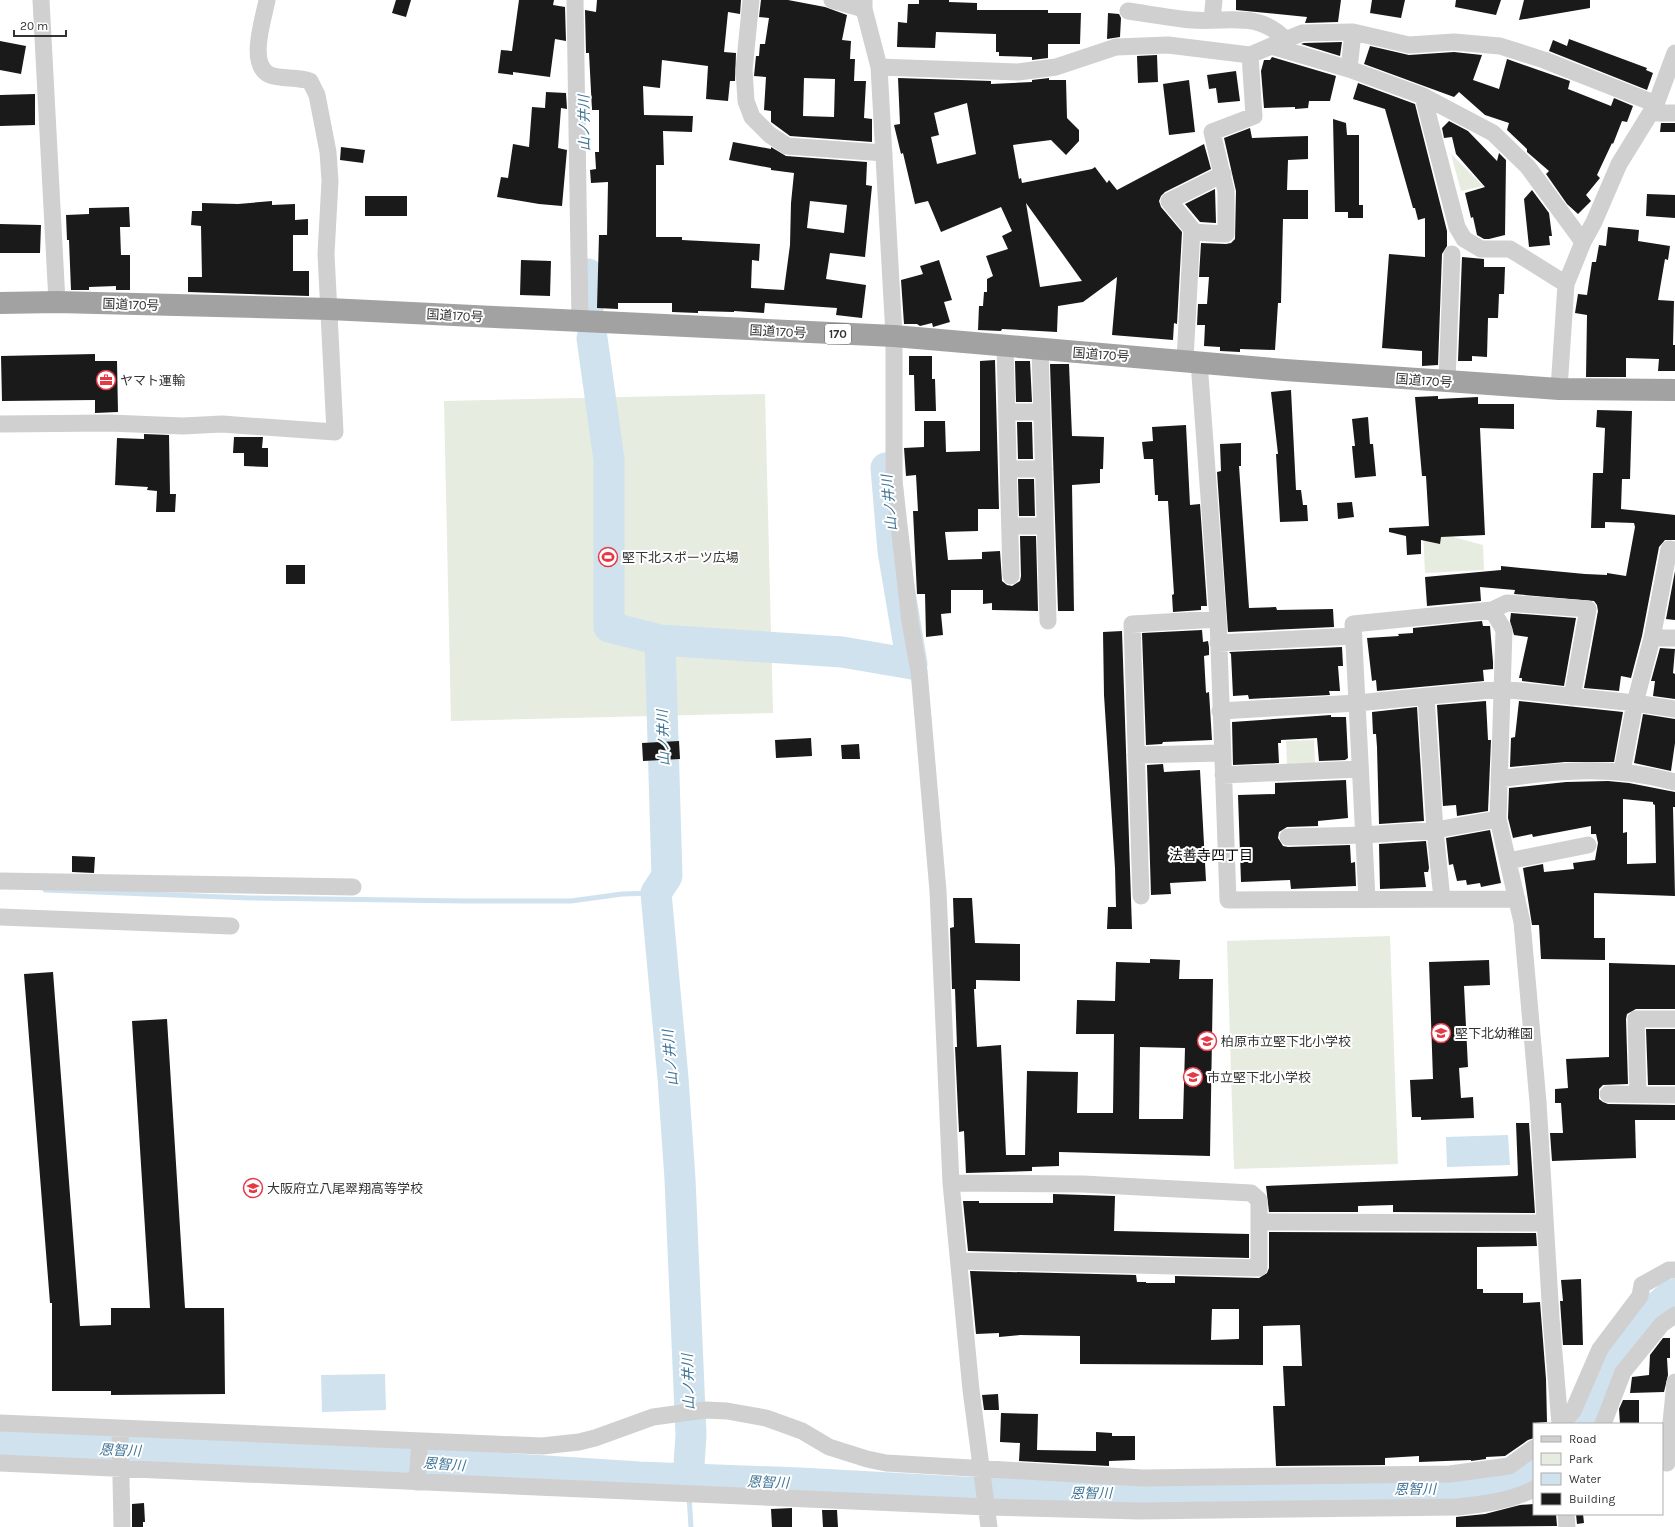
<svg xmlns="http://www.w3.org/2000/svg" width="1675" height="1527" viewBox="0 0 1675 1527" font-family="Karla,'Noto Sans JP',sans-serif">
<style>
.green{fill:#e6ecdf}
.water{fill:#cfe2ee}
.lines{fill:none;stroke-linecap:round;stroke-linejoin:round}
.stream{stroke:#cfe2ee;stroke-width:5}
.river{stroke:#cfe2ee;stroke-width:31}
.building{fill:#1a1a1a;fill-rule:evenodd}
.minor{stroke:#d0d0d0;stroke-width:17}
.trunk{stroke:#a2a2a2;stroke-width:22}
.labels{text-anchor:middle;stroke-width:4;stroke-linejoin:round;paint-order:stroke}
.shield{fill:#fff;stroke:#707070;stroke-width:1}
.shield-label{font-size:12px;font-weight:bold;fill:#333}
.street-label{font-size:13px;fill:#333;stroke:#fff}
.poi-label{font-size:13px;fill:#333;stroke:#fff;text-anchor:start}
.water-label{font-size:14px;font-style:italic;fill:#3f7597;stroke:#fff}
.neighbourhood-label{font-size:14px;fill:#000;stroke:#fff}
</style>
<rect width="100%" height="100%" fill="#fff"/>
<path class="green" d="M1451 154 1483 186 1461 191Z
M765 394 773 713 451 721 444 401Z
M1423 529 1483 545 1484 570 1425 573Z
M1314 740 1315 763 1287 764 1286 741Z
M1390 936 1398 1164 1234 1169 1227 941Z"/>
<path class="water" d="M1508 1135 1510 1165 1447 1167 1446 1137Z
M385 1374 386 1410 322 1412 321 1375Z"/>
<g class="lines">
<path class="stream" d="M45 890 250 898 465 901H571L622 894 656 893
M688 1480 691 1527"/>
<path class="river" d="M588 274V311
M592 338 609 460V627L660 640 842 652 912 664 893 551 886 468
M660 640 667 876 656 893 673 1078 680 1179 691 1435 688 1480
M1582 1424 1592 1411 1608 1367 1635 1326 1669 1297 1675 1294
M0 1445 391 1461 639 1477 800 1483 980 1493 1306 1492 1463 1488 1506 1482 1534 1473"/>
</g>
<path class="building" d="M396 0H411L406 17 392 13Z
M519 0H554L553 5 565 7 566 41 555 39 550 77 513 72V75L498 73 501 50 512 51Z
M597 0H741L740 14 728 12 724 52 736 53 735 81H730L728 101 706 99 708 66 662 60 660 88 643 86 644 115 693 116 692 132 663 131 664 165H656V237H682V240L760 244 759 261 752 260 751 288 784 290 790 245 791 203 794 173 771 170V168L729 160 733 142 771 149V147L786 156 867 162 866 185 872 186 865 257 830 253 826 279 866 285 862 318 836 315 837 308 765 303 764 313 734 311V312L698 311V313L672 312V303H618V309L597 308 599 235H607L608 182 591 183 590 170 596 169 595 152H599V110H592L589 53H586L585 10 596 12ZM810 201 847 205 844 233 807 228Z
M761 0H788L825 7 847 15 842 40 851 41 850 59H855L854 81H866L864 118 872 119V142L790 136 771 122V111L764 110 766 77 754 76 756 56H759L760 44H765L769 18 759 17ZM804 78 835 79 834 117 803 116Z
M919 0H949V2L977 3V10H1048V13H1081L1080 44H1048V58L1032 60V57L999 56V52H996V34L936 32 935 48 897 47 898 22 907 23 908 4H919Z
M1236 0H1341L1338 22 1305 23 1307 17 1236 10Z
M1372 0H1405L1401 18 1370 13Z
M1456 0H1501L1496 15 1455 7Z
M1524 0H1590V8L1519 20Z
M1108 13 1119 14 1121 18 1120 37 1107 39Z
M1569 39 1647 68 1646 70 1653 73 1647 90 1549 51 1553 40 1567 46Z
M0 41 26 46 21 74 0 70Z
M1342 42 1340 56 1301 44 1304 43Z
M1370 46 1409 55 1454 52 1482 55 1473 80 1499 89 1507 59 1570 81 1568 89 1611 106 1614 98 1633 106 1627 122 1622 121 1613 144 1612 143 1597 175 1600 178 1586 195 1591 201 1578 214 1567 204 1546 174 1549 171 1527 152V149L1507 130 1509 123 1485 115 1459 92 1454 97 1364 64Z
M1157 55 1158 82 1138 83 1137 56Z
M1272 57 1336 76 1330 101H1309L1308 108 1295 109V107L1264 108 1261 71 1264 60H1270Z
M1236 71 1240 101 1218 103 1216 88 1209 89 1207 75Z
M898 78 991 81V84L1032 82V80L1049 78V80H1066L1067 118 1079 130V141L1066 155 1051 140 1013 145 1019 179 1021 178 1022 183 1092 169 1095 167 1107 183 1109 180 1117 190 1204 144 1211 169 1165 192 1161 196 1159 201 1161 207 1182 232 1177 324 1174 323 1173 340 1112 335 1117 277 1083 302 1058 306 1057 332 1002 329 1001 331 978 330 979 306H983L984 292H987V279L993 276 986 256 1008 249 1002 236 1012 231 1001 207 941 232 928 201 915 204 903 153 901 154 894 125 900 124ZM967 103 976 154 937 164 931 137 939 135 934 113ZM1026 203 1082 281 1040 287Z
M1189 80 1195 132 1169 135 1163 84Z
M1358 83 1415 104 1447 231V246L1442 254 1438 365 1422 366V351L1382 348 1389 254 1425 257V218L1418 220 1415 208H1413L1385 109 1353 99Z
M546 92 566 93 567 109 561 108 558 148 567 150 562 206 539 204 497 197 501 177 508 178 513 144 529 147 532 107 545 108Z
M35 94V125L0 126V95Z
M1333 119 1346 123 1347 135H1359V205H1363V218H1348V212H1335Z
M1449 121 1468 131 1497 161 1499 153 1506 160 1505 235 1489 239H1484L1477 235 1473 217 1471 218 1465 193 1485 187 1456 154 1452 137 1444 138 1442 128Z
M1661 123H1675V132H1660Z
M1250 128 1252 138 1308 136V159L1288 160 1287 190H1308V219H1283L1281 303H1278L1275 350 1240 349V352L1220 351V347L1204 346 1205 325H1197L1198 304H1207L1209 277H1199L1201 243 1226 244 1231 243 1235 239 1236 191 1224 138Z
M341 147 365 150 363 163 340 160Z
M1215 189 1216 223 1200 222 1185 204Z
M1532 190 1549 213 1552 236H1549L1550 245 1529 247 1524 199Z
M1647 194 1675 195V218L1646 216Z
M365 196H407V216H365Z
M272 201V205L295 204V220L308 219V235H293V271H309V296L188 292V277H202L201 226 191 225 192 211H202V203L238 204Z
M129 207 130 227H120L121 255H130V290H116V286L89 287V290H71L69 240H67L66 215 89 214V208Z
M0 224 41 225 40 253H0Z
M1608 227 1639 230 1638 241 1670 246 1668 260 1665 259 1658 300 1674 301 1673 345H1675V371H1658L1659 359 1626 358V377H1586L1587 315 1575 313 1578 294 1587 295 1592 262H1596L1599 245 1606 246Z
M1462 257 1484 259V267H1505L1504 294H1499L1498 318H1488L1487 357 1472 356V361H1458Z
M521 260 551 261 550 296 520 295Z
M939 260 952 300 944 302 950 322 933 327 932 323 920 326 917 324H904L901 280 923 274 920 266Z
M95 354V361H117L118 412 95 413V400L2 401 1 356Z
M909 356H932V379H935L936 411H915L914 375H909Z
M995 360 999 509H978V531L945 532 948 560 982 559V552L1000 551 1002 581 1007 585 1012 586 1020 581 1021 576 1020 536H1036L1038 611 992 610V603L983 604V590H951V613L941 614 943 635 926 637 925 594H917L913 511H918L916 475 906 476 904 448 924 447V421H945L946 452 980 451V361Z
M1015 361H1030L1032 402H1016Z
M1050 364H1069L1072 436 1104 437 1103 469H1100V483L1072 485 1074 611H1058Z
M1291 390 1296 490H1301L1303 505H1307L1308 521 1280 522 1276 454H1278L1271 392Z
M1438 396V399L1478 397V404H1514V429L1480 428 1485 535 1441 537 1440 544 1421 540V554L1407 555 1406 536 1389 532V528L1429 526 1426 476H1422L1415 397Z
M1597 410 1632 411 1630 479H1622L1621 509 1675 515V540H1665L1659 547 1642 636 1631 678 1621 676 1619 691 1584 688 1598 611 1597 605 1594 601 1514 594 1515 590 1480 587 1481 601 1427 606 1425 577 1501 570V566L1585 574 1607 575V573L1626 576 1635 527 1634 523 1605 522V528H1591L1593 473H1603L1605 428 1596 427Z
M1368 417 1370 444H1373L1376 476 1355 478 1352 446H1355L1352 419Z
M1017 422H1032L1033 459H1018Z
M1186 425 1190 505 1200 504 1207 606H1201V610L1173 612 1172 595 1174 594 1168 501H1158V495H1155L1153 459H1144L1142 442 1153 441 1152 427Z
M144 434 169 435 170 494H176L175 512H156L157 491 147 490 148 487 115 485 117 438 144 439Z
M234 437H263L262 448H268V467L244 466V453H233Z
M1241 443V466H1239L1249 608 1276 607 1277 610 1333 609 1334 627 1228 632 1217 472 1221 471 1220 444Z
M1018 479H1034L1035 516H1019Z
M1352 502 1354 517 1338 519 1337 503Z
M286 565H305V584H286Z
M1675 571V620L1666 619Z
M1511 613 1576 618 1564 686 1522 681V678H1519L1528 637 1514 635 1510 621Z
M1482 621 1483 626H1490L1493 662V669L1483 670 1484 681 1377 691 1376 680 1372 681 1367 638 1399 636 1398 634 1413 633V628Z
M1202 630 1203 642 1208 641 1209 647V655L1204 656 1206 693 1209 692 1212 740 1163 742 1162 744 1146 745 1142 633Z
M1122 631 1132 929H1107L1108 907H1116L1115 868 1104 695 1103 632Z
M1342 647 1343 666H1338L1340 691H1329L1330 695 1249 699 1248 695 1233 696 1231 654 1229 652Z
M1660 648 1675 649 1673 673 1675 674V699L1653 696 1655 681H1651Z
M1486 701 1488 740H1491L1488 811 1457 816 1456 805 1443 806 1437 705Z
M1519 701 1623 712 1614 762H1565L1510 767 1511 738 1515 737Z
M1417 707 1424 821 1379 824 1377 747 1376 734H1373L1372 712Z
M1643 714 1675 719V743L1671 771 1634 763Z
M1331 715V717H1346L1348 758 1345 760 1319 761 1317 738 1281 740V743H1278L1279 763 1233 765 1232 722Z
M811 738 812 756 776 758 775 740Z
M679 741 680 759 643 761 642 743Z
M859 744 860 759H842L841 745Z
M1163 764 1164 772 1200 770 1206 881 1170 883 1171 894 1151 895 1147 765Z
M1346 780 1348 818 1318 821V826L1287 827 1279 832 1278 838 1283 846 1288 847 1350 845 1351 863 1355 862 1356 886 1291 889 1290 880 1241 882 1238 795 1275 794V783Z
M1608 781 1629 783 1675 792V807H1673L1675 896 1594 893V938H1605V960L1541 959 1539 925H1532L1523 868 1543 864 1544 872 1574 869 1573 863 1595 860 1598 843 1596 834H1591V826L1533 837 1532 834 1513 838 1508 818 1509 788 1566 782ZM1623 799 1653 802V804L1655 805 1656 863 1627 864V832L1623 833Z
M1490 830 1501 883 1481 887 1480 883 1467 885 1466 880 1457 881 1453 864 1449 865 1446 838Z
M1426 841 1429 868 1428 872H1424L1426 887 1380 889 1379 844Z
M72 856 95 857 94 873 72 872Z
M953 898H972L975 943 1020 944V981L976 980V989H974L977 1047 1001 1045 1006 1155H1025L1027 1071 1078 1072 1077 1113H1113L1114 1034H1076L1077 1000 1115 1001 1116 962 1150 963V959L1180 960 1179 979H1213L1210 1156 1059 1152V1166L1032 1167V1171L966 1173 964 1131 959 1132 955 1047H957L955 989H952L950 928 954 927ZM1140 1047 1185 1048 1183 1119H1139Z
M1489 960 1490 985 1464 986 1468 1067 1459 1068 1461 1098 1473 1097 1474 1118 1421 1120V1117H1412L1410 1080 1433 1079 1429 962Z
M1609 963 1675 965V1009H1636L1627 1014 1626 1019 1628 1084 1603 1085 1599 1089V1099L1603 1102 1608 1104 1675 1105V1120H1635L1636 1158 1552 1161 1550 1133H1563L1561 1103H1555V1089L1568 1088 1566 1059 1609 1057Z
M53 972 80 1326 111 1325V1308H150L132 1021 167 1019 185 1308H224L225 1394 111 1395V1391H52V1303H50L24 974Z
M1646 1029H1675V1085H1648Z
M1516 1123H1529L1535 1213 1393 1212V1205L1358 1206V1212H1269L1266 1186 1517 1176 1518 1175Z
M1053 1194 1115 1196 1114 1231 1249 1234V1258L968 1251 963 1201H979V1203H1053Z
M1269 1232 1536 1233 1537 1246 1477 1247V1289H1483V1293H1523V1303L1540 1302 1546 1379 1547 1422 1534 1423V1438L1528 1440 1505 1456 1486 1457V1459L1471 1461V1460L1419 1462V1456L1385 1458V1465L1276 1466 1273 1406H1285L1283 1366H1302L1300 1325 1263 1326V1365L1080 1364V1336L1020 1335 999 1337V1333L976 1334 970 1271 1136 1275 1137 1282H1146V1283H1175V1276L1259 1278 1267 1273 1269 1268ZM1212 1309H1239V1339L1211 1340Z
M1581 1279 1583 1345H1563L1560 1301H1563L1561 1280Z
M1663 1338H1670V1358H1667L1668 1375 1664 1392 1630 1393 1632 1377 1649 1375 1650 1355Z
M998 1394 999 1410H984L982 1395Z
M1623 1400H1639V1424H1620L1619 1409Z
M1001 1413 1038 1414 1037 1450 1096 1451V1432L1112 1433V1436H1135V1460L1109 1461V1466L1019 1461 1020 1443 1000 1442Z
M144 1503 145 1522H143V1527H132V1504Z
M1534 1504V1514H1556L1557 1526 1456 1527V1517L1485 1514 1520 1505Z
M792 1508V1527H772L771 1509Z
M822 1510H837L838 1527H823Z
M1576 1514H1583L1584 1523 1577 1524Z"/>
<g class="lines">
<path class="minor" d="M41 0 57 302
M575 0 580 322
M751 0 744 70 746 101 752 117 770 135 787 146 884 153
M832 0 864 9
M864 0V9L879 67 894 336V481L910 622 919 671 938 891 951 1183 971 1390 989 1527
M1128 11C1149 14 1171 18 1192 20 1228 23 1257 10 1286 40
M1212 20 1214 0
M1271 46 1349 69 1423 96 1493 133 1528 167 1583 242
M879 67 1018 72 1056 67 1116 47 1168 45 1250 55 1302 33 1353 32 1409 45 1454 42 1500 46 1544 60 1656 104
M1349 69 1353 32
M1423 96 1457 227 1464 239 1481 249H1510L1566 284
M1651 113H1675
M1192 232 1226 234V191L1212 132 1254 116 1250 55
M1005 346 1011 576
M1040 349 1048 621
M1185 360 1192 229 1169 201 1223 174
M1199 362 1218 619
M1447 381 1452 254
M1559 389 1566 284 1583 242 1594 222 1619 164 1656 104 1675 53
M1007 412H1042
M0 424 110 423 183 426 222 424 335 432 326 254 330 181 328 152 317 95 310 81C297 77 281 79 270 75 247 65 264 18 267 0
M1009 469H1044
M1010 526H1045
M1492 610 1507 603 1588 609 1572 697
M1652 638H1675
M1218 643 1354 636
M1426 697 1435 830 1442 899
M1220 711 1357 703 1501 689 1635 703 1675 709
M1136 755 1222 753
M1622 771 1635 703 1652 638 1669 549 1675 550
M1223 775 1360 769
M1499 779C1560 770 1614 765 1675 782
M1288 837 1364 835 1435 830 1498 819
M1508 861 1588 845
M0 881 353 887
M1141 896 1132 624 1218 619 1228 900 1517 899
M1367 899 1353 624 1492 610 1504 630 1498 819 1522 922 1538 1102 1551 1318 1560 1424
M0 917 231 926
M1608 1094 1675 1095
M1638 1094 1636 1019H1675
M951 1183 1083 1184 1251 1193 1259 1200V1222L1545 1223
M959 1261 1259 1268V1222
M0 1423 542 1446 579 1442 595 1438 653 1417 705 1410 727 1411 766 1418 802 1431 829 1447 867 1459 886 1463 1143 1478 1450 1474 1509 1466 1534 1448
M1561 1424 1573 1411 1600 1349 1640 1296 1642 1285 1669 1270H1675
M1603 1424 1623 1372 1662 1324 1675 1315
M120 1430 122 1527
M0 1463 987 1507 1139 1511 1458 1507C1484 1504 1510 1501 1534 1489
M1667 1463 1675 1382
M417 1482 420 1441
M1566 1514 1567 1527"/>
<path class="trunk" d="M0 303 57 302 329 309 894 336 1285 370 1447 381 1559 389 1675 390"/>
</g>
<defs>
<g id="office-ring" transform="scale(1)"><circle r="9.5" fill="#fff" stroke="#e63946" stroke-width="1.5"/><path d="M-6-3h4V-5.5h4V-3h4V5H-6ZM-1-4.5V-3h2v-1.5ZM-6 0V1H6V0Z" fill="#e63946"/></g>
<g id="stadium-ring" transform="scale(1)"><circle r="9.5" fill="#fff" stroke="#e63946" stroke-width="1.5"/><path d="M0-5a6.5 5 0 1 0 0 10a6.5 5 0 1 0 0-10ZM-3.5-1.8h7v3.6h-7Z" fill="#e63946"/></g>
<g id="school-ring" transform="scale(1)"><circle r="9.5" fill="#fff" stroke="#e63946" stroke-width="1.5"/><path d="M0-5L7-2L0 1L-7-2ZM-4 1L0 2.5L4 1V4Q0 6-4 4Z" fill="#e63946"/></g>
</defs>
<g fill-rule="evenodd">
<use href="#office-ring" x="106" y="380"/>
<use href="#stadium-ring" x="608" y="557"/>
<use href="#school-ring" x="1441" y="1033"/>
<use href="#school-ring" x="1207" y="1041"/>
<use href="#school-ring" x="1193" y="1077"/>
<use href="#school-ring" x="253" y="1188"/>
</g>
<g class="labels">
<rect class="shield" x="825" y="324" width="26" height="20" rx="3"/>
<g class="shield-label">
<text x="838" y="338">170</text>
</g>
<g class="street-label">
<text transform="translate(131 304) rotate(2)" y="5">国道170号</text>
<text transform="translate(455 315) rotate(3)" y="5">国道170号</text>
<text transform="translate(778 331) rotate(3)" y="5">国道170号</text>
<text transform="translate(1101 354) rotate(4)" y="5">国道170号</text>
<text transform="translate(1424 380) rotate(4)" y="5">国道170号</text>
</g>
<g class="poi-label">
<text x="120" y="385">ヤマト運輸</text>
<text x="622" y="562">堅下北スポーツ広場</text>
<text x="1455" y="1038">堅下北幼稚園</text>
<text x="1221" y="1046">柏原市立堅下北小学校</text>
<text x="1207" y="1082">市立堅下北小学校</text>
<text x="267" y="1193">大阪府立八尾翠翔高等学校</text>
</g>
<g class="water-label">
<text transform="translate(584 123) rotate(-91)" y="5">山ノ井川</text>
<text transform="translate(889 503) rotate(-95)" y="5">山ノ井川</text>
<text transform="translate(663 738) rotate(-92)" y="5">山ノ井川</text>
<text transform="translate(670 1058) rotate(-95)" y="5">山ノ井川</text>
<text transform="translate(688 1382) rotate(-92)" y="5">山ノ井川</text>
<text transform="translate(120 1450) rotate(2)" y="5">恩智川</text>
<text transform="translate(444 1464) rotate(4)" y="5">恩智川</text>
<text transform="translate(768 1482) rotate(2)" y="5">恩智川</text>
<text transform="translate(1415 1489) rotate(-1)" y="5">恩智川</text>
<text x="1091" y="1498">恩智川</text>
</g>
<g class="neighbourhood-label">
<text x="1211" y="860">法善寺四丁目</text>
</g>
</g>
<rect x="1533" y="1423" width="130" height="92" fill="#ffffff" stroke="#adadad"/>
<rect x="1541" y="1436" width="20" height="6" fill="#d0d0d0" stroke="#adadad"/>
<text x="1569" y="1443" font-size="12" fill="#333333">Road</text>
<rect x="1541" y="1453" width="20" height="12" fill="#e6ecdf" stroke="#adadad"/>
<text x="1569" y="1463" font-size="12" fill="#333333">Park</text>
<rect x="1541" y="1473" width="20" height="12" fill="#cfe2ee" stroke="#adadad"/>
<text x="1569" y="1483" font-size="12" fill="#333333">Water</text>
<rect x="1541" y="1493" width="20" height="12" fill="#1a1a1a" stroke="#adadad"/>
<text x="1569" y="1503" font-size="12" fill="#333333">Building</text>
<path d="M14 30v6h52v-6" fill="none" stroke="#333333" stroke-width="2"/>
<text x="20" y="30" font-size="12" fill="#333333" stroke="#ffffff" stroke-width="3" paint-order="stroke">20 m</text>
</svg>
